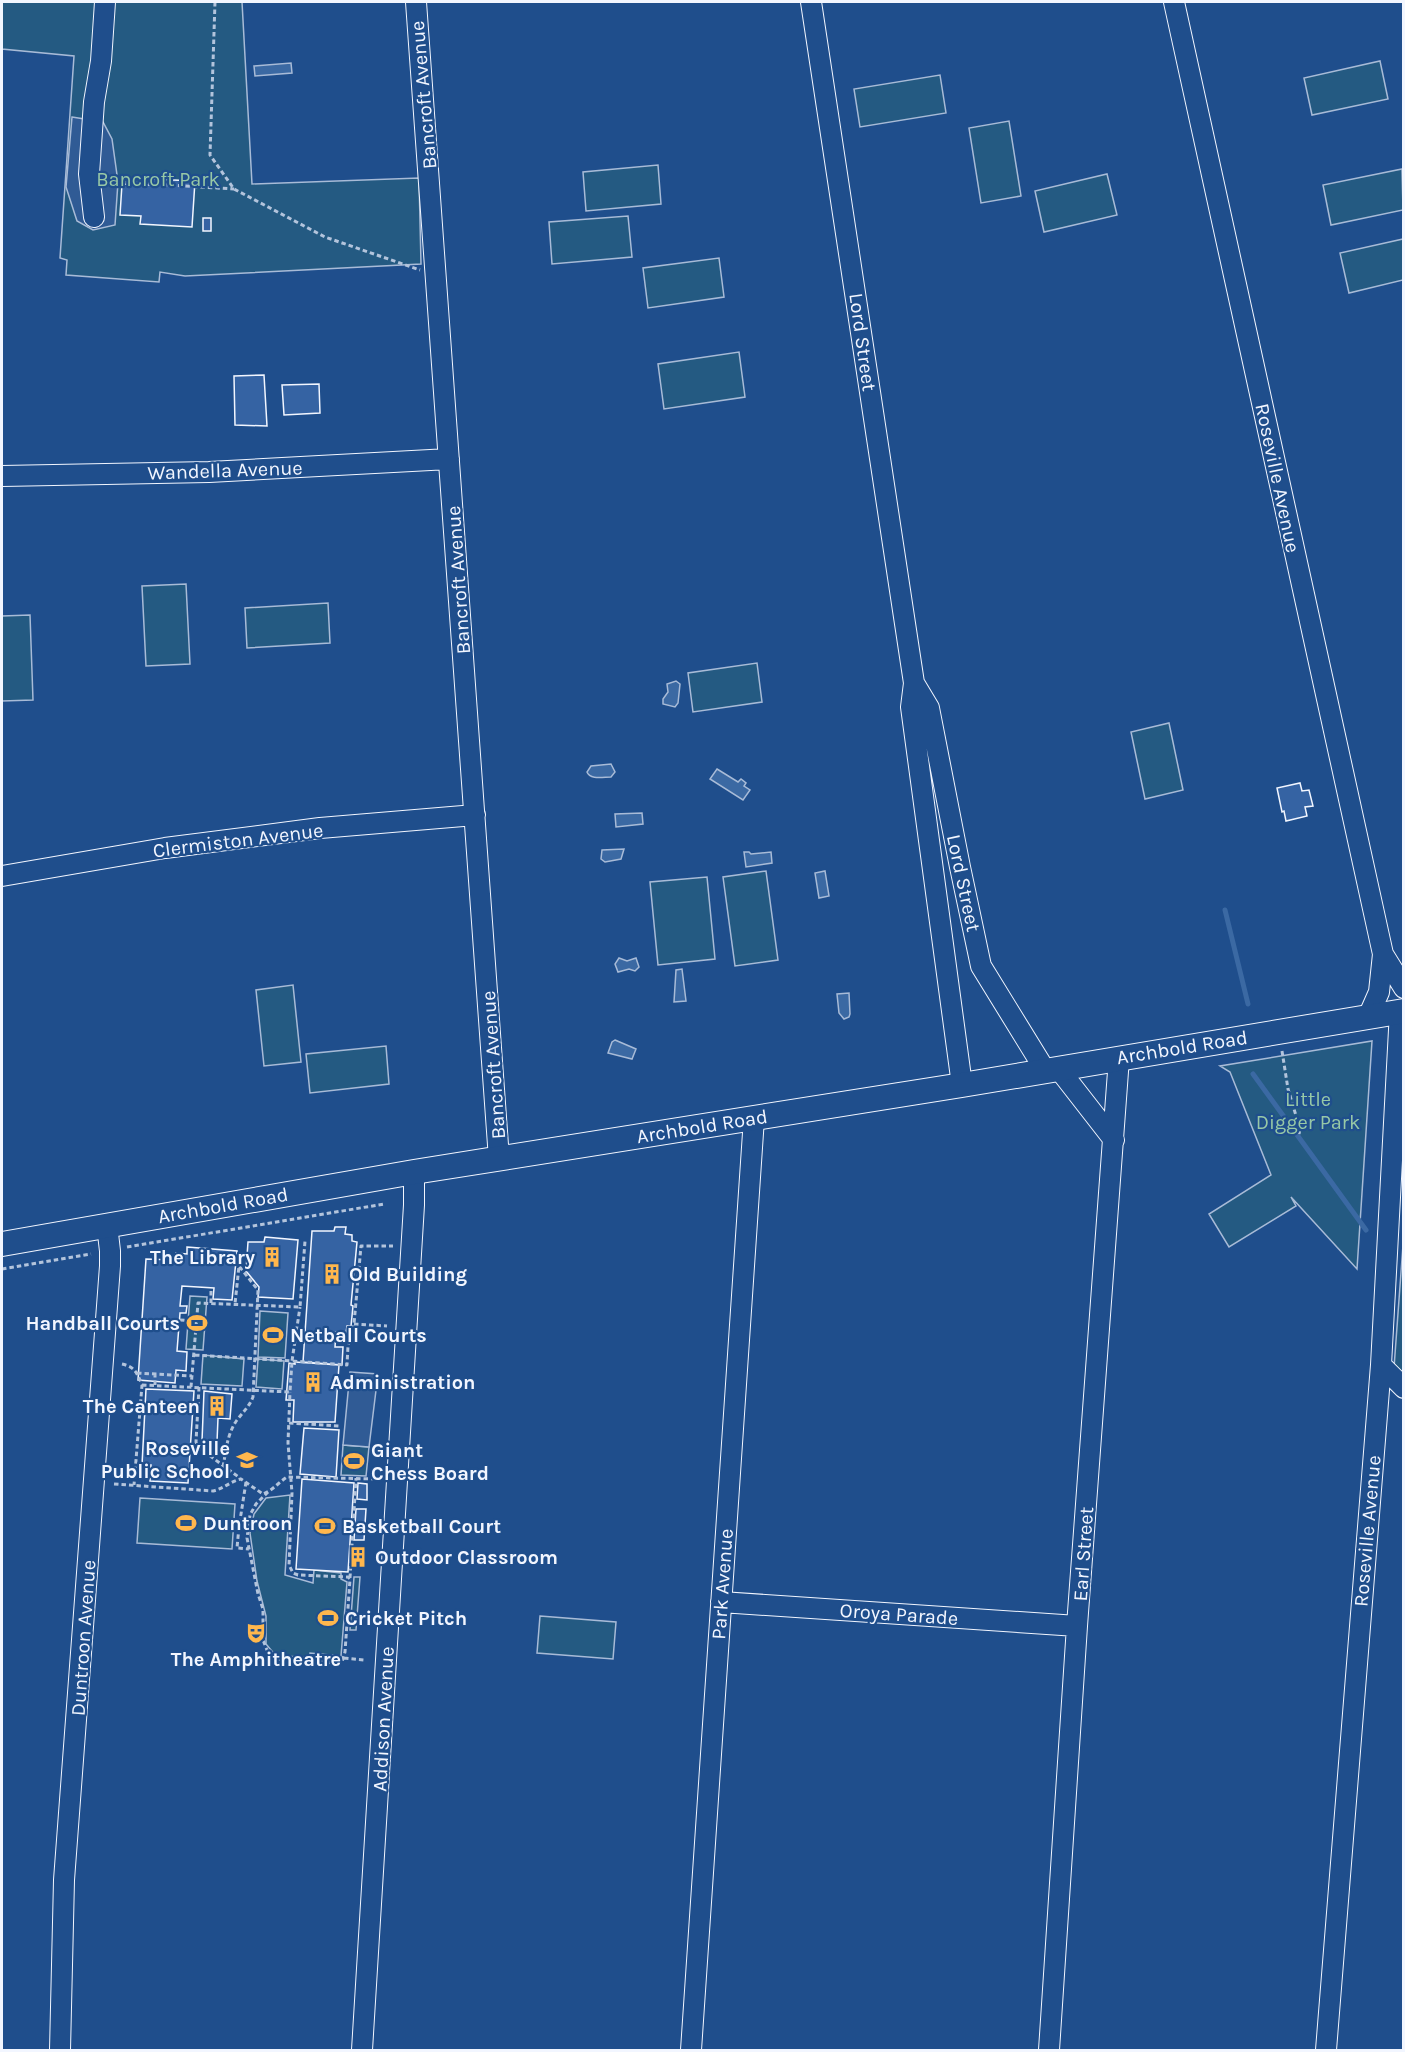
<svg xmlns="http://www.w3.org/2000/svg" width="1405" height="2052" viewBox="0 0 1405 2052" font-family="Karla,sans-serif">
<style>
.green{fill:#245a82;stroke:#a8bbd7;stroke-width:1.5}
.parking{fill:#305b95;stroke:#a8bbd7;stroke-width:1.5}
.water{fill:#3b69a3;stroke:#a8bbd7;stroke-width:1.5}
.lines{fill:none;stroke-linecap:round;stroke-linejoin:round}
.stream{stroke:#3b69a3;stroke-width:5}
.building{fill:#3563a3;stroke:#f2f6ff;stroke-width:1.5}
.minor-casing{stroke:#f2f6ff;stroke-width:22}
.major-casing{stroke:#f2f6ff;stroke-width:26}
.path{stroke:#b3c4dc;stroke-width:3;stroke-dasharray:4.5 3;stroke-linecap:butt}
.minor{stroke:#1f4e8c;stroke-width:20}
.major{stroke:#1f4e8c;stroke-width:24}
.labels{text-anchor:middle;stroke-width:4.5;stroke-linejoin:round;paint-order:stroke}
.street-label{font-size:20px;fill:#f2f6ff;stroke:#1f4e8c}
.park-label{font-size:20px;fill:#97c8a6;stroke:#1f4e8c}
.poi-label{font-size:20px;font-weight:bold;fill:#f2f6ff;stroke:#1f4e8c;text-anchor:start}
</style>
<rect width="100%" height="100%" fill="#1f4e8c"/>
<path class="green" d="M2 2H242L252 184 419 178 421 264 185 276 160 272 159 282 66 275 67 260 60 258 74 56 2 49Z
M1380 61 1388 99 1312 115 1304 78Z
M940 75 946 113 860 127 854 89Z
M1009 121 1021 196 981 203 969 128Z
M658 165 661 204 586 211 583 172Z
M1402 169 1403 210 1331 225 1323 185Z
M1107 174 1117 215 1044 232 1035 191Z
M628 216 632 257 552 264 549 222Z
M1403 239V280L1349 293 1340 253Z
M719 258 724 297 648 308 643 268Z
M739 352 745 397 664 409 658 364Z
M186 584 190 664 146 666 142 586Z
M328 603 330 643 247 648 245 608Z
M30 615 33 700 2 701V616Z
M757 663 762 702 693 712 688 673Z
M1169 723 1183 790 1145 799 1131 732Z
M766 871 778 960 735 966 723 877Z
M707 877 715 959 658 965 650 882Z
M293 985 301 1062 264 1066 256 990Z
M1372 1041 1357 1269 1291 1197 1296 1206 1229 1247 1209 1214 1271 1175 1230 1072 1220 1066Z
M386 1046 389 1084 310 1093 306 1054Z
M1403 1245V1372L1394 1368Z
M190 1296 207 1297 203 1350 186 1349Z
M260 1311 288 1313 285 1358 258 1357Z
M203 1355 244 1359 242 1386 201 1384Z
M258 1359 284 1361 282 1389 256 1387Z
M343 1445 369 1447 366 1476 341 1475Z
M290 1495 285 1575 313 1583 314 1570 341 1573V1579L347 1582 341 1656 310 1653 309 1657 276 1656 266 1644V1616L257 1581 250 1533 254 1514 266 1498Z
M140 1498 235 1504 232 1549 137 1543Z
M354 1577H360L356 1630H350Z
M540 1616 616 1622 613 1659 537 1653Z"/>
<path class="parking" d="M72 117 103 122 112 139 118 182 115 225 93 230 77 221 66 187Z
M350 1372 378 1374 369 1447 343 1445Z"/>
<path class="water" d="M291 63 292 73 255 76 254 66Z
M676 681 680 684 678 703 675 707 663 704V699L668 692 667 684Z
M611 764 615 772 611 777C603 777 590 780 587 772L591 766Z
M717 769 738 782 741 779 746 783 744 786 750 790 743 800 710 779Z
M642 813 643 824 616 827 615 814Z
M624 849 621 859 605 862 601 859 602 850Z
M744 852H749L751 854 771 852 772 863 746 867Z
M825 871 829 896 819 898 815 873Z
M619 958 627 961 636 958 639 967 635 971 629 969 618 972 615 964Z
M682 969 686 1001 674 1002 676 970Z
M849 993 850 1014 849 1017 844 1019 839 1013 837 994Z
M615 1040 636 1049 632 1059 608 1053 612 1042Z"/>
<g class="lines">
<path class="stream" d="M1225 910 1248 1004
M1253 1074 1366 1230"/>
</g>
<path class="building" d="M151 179 195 181 192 227 140 224 141 216 120 215 122 184 150 185Z
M203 218H211V231H203Z
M264 375 267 426 235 425 234 376Z
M319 384 320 413 284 415 282 385Z
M1300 783 1302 791 1309 790 1313 806 1305 807 1307 816 1286 821 1284 811 1282 812 1277 788Z
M335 1227H346L345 1234 352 1235V1241L357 1242 351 1305 353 1306 351 1326H347L346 1333 336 1332 335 1347H343L342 1365 303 1362 312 1231H334Z
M265 1237 298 1240 293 1299 258 1297 259 1287 246 1271 248 1242H264Z
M187 1247 237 1251 232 1300 213 1299 214 1288 182 1286 180 1306H187L186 1313H180L177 1351 187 1352 186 1371 176 1370 175 1383 138 1380 146 1259 175 1260 176 1253 187 1254Z
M295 1362 339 1365 335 1422H293L294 1400H286L289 1363 295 1364Z
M146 1389 194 1391 188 1483 150 1481 151 1465H142Z
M204 1391 232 1394 230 1419 218 1418 217 1442 202 1441Z
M304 1428 339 1430 336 1477 300 1474Z
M302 1479 354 1483 348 1572 296 1569Z
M358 1483 367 1484V1500L357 1499Z
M356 1509H366L364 1540H354Z
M354 1548 363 1550V1565L352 1564Z"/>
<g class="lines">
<g class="minor-casing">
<path id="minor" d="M416 2C447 387 471 773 499 1159
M811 2 914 683 911 707 962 1085
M1174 2 1383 954 1379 992 1368 1017
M94 217 89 174 94 102 101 61 105 2
M2 476 209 472 449 459
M914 683 929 708 960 867 981 966 1045 1070
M2 876 165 848 320 828 475 815
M1383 954 1404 988
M1058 1068 1114 1140
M1381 1365 1404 1388
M721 1602 1077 1626
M60 2050 64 1880 110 1266V1251L107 1225
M362 2050 414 1205V1172
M691 2050 754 1118
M1049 2050 1077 1626 1119 1058
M1326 2050 1381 1365 1400 1011"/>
</g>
<g class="major-casing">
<path id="major" d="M2 1244 414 1172 962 1085 1404 1011"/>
</g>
<path class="path" d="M215 2 210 155 234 189 325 237 420 270
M118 182 234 189
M1282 1051 1288 1089 1300 1129 1299 1134
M127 1247 384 1204
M2 1269 91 1254
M211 1303V1288
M180 1320 197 1321
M354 1324 387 1326
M195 1355 292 1361 300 1307
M122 1364C135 1367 137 1373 142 1385L134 1485
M137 1373 192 1376
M142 1385 290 1392 292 1361 347 1365 348 1346 354 1324 361 1246H393
M155 1385V1374
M191 1387 198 1303 300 1307 305 1241
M199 1387 196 1442 198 1447 240 1478
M289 1423 339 1426
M223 1467C226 1451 227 1434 237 1420 243 1412 249 1407 253 1397L258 1290 239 1266 235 1304
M246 1482 239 1527H248
M114 1484 213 1491C225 1488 231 1481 241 1479L263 1494C272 1491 279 1482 287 1477L377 1479
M268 1492 256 1504 250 1515 247 1538 258 1594 263 1609V1640L267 1650 277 1659 337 1663 342 1662 345 1652 350 1579 348 1577 298 1575 293 1573 289 1565 292 1493 288 1443 290 1392
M239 1527 237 1548 249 1549
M350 1578 356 1478
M344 1658 364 1660"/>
<use href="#minor" class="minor"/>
<use href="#major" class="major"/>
</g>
<defs>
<g id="building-bare" transform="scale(1.62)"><path d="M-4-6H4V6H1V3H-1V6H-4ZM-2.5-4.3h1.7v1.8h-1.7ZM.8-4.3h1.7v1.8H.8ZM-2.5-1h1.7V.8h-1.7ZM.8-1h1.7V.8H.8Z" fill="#ffb74d" stroke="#1f4e8c" stroke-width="2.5" paint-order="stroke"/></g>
<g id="stadium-bare" transform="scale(1.62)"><path d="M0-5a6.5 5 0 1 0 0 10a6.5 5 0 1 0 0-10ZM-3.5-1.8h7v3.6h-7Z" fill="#ffb74d" stroke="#1f4e8c" stroke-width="2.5" paint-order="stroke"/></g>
<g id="school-bare" transform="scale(1.62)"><path d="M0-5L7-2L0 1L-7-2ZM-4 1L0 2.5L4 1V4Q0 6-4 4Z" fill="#ffb74d" stroke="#1f4e8c" stroke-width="2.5" paint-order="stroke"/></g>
<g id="theatre-bare" transform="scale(1.62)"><path d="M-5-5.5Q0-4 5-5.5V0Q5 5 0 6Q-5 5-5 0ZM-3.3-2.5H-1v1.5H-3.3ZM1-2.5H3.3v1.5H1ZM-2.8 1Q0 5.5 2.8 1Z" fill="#ffb74d" stroke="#1f4e8c" stroke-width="2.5" paint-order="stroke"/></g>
</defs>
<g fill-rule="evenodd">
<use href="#building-bare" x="272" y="1257"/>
<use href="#building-bare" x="332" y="1274"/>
<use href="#stadium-bare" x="197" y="1323"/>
<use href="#stadium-bare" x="273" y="1335"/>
<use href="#building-bare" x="313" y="1382"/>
<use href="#building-bare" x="217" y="1406"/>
<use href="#school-bare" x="247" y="1460"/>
<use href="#stadium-bare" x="354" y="1461"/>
<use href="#stadium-bare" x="186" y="1523"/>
<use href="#stadium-bare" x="325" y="1526"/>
<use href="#building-bare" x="358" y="1557"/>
<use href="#stadium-bare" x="328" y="1618"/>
<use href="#theatre-bare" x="256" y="1633"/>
</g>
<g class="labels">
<g class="street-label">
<text transform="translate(423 95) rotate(-95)" y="7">Bancroft Avenue</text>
<text transform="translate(863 342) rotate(82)" y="7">Lord Street</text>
<text transform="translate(225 470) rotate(-2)" y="7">Wandella Avenue</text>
<text transform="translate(1278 478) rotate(78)" y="7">Roseville Avenue</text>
<text transform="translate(458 580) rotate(-94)" y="7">Bancroft Avenue</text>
<text transform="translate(238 840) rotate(-7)" y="7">Clermiston Avenue</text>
<text transform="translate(964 883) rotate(78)" y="7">Lord Street</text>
<text transform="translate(1182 1047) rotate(-9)" y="7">Archbold Road</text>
<text transform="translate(493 1065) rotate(-94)" y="7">Bancroft Avenue</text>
<text transform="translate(702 1126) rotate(-9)" y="7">Archbold Road</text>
<text transform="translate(223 1205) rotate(-10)" y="7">Archbold Road</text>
<text transform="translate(1367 1531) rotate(-85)" y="7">Roseville Avenue</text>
<text transform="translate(1083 1554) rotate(-86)" y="7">Earl Street</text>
<text transform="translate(722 1584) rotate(-86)" y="7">Park Avenue</text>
<text transform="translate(899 1614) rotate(4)" y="7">Oroya Parade</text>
<text transform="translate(83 1638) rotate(-86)" y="7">Duntroon Avenue</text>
<text transform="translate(383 1719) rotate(-87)" y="7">Addison Avenue</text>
</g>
<g class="park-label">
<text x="158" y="186">Bancroft Park</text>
<text x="1308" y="1106">Little<tspan x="1308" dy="23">Digger Park</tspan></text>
</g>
<g class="poi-label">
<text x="255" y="1264" text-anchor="end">The Library</text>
<text x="349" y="1281">Old Building</text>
<text x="180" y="1330" text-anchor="end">Handball Courts</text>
<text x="290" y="1342">Netball Courts</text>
<text x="330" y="1389">Administration</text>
<text x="200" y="1413" text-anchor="end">The Canteen</text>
<text x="230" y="1455" text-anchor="end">Roseville<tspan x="230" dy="23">Public School</tspan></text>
<text x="371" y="1457">Giant<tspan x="371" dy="23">Chess Board</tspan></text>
<text x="203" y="1530">Duntroon</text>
<text x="342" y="1533">Basketball Court</text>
<text x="375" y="1564">Outdoor Classroom</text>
<text x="345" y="1625">Cricket Pitch</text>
<text x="256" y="1666" text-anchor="middle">The Amphitheatre</text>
</g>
</g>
<rect width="1405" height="2052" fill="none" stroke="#f2f6ff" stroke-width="6"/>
</svg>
